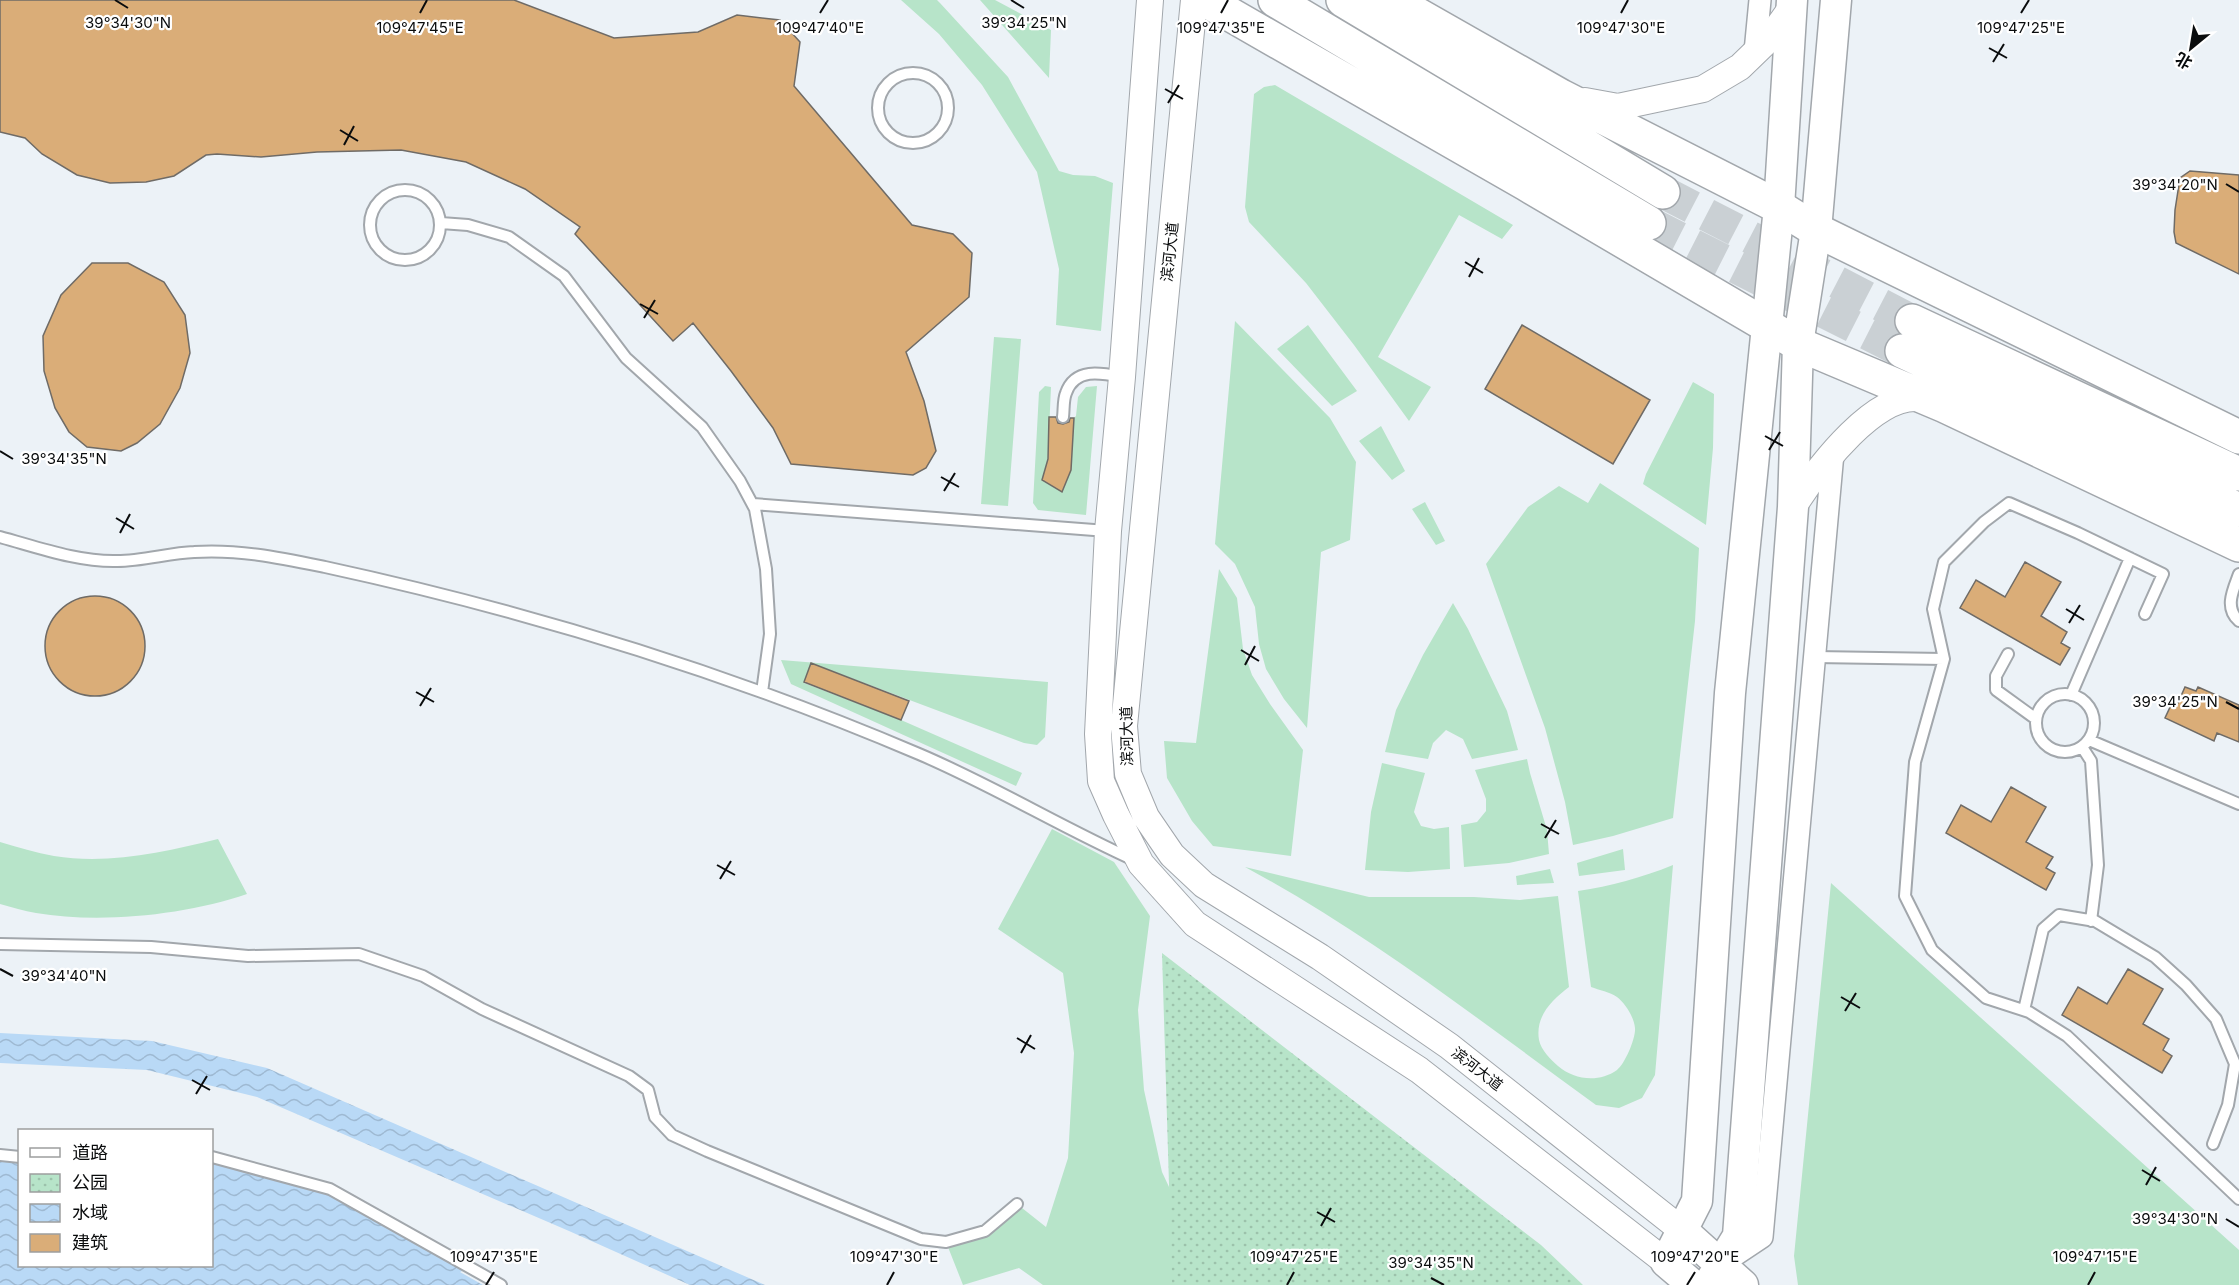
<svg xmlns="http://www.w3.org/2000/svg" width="2239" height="1285" viewBox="0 0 2239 1285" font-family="Inter,'Noto Sans SC',sans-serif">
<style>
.green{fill:#b7e4c9}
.park{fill:url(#park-dots)}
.water{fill:url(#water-waves)}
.building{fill:#daad78;stroke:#6f6b66;stroke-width:1.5}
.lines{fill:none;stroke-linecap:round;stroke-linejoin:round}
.primary-tunnel{stroke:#cad0d4;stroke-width:33;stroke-dasharray:33 16;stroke-linecap:butt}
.service-casing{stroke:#a2a7ac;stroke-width:14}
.minor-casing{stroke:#a2a7ac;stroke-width:24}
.tertiary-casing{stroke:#a2a7ac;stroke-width:28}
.secondary-casing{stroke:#a2a7ac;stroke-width:33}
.primary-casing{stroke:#a2a7ac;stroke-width:36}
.service{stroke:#fff;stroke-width:10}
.minor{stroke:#fff;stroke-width:21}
.tertiary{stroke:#fff;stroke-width:26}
.secondary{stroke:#fff;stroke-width:30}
.primary{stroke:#fff;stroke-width:33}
.ticks{fill:none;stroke:#0a0c0d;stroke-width:2}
.labels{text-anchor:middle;stroke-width:4.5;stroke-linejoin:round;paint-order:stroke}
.street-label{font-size:15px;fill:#0a0c0d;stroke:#fff}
.ticks-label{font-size:15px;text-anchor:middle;fill:#0a0c0d;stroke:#fff;stroke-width:4.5;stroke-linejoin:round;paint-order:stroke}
</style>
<defs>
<pattern id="park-dots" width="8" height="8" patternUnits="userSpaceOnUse" patternTransform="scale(1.5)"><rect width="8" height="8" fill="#b7e4c9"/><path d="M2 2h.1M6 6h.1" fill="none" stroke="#9cc2ab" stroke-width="1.8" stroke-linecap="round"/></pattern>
<pattern id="water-waves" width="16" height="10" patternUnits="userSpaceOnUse" patternTransform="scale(1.5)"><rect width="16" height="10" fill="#b9d9f6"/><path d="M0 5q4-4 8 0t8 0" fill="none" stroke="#9eb9d2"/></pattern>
</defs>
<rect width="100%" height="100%" fill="#ecf2f7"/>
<path class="green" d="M901 0H937L940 3 1008 77 1059 171 1073 175 1095 176 1113 183 1101 331 1056 325 1059 269 1037 172 982 85 939 34Z
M980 0H995L1051 30 1049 78Z
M1275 85 1513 225 1502 239 1459 215 1378 357 1431 387 1409 421 1354 345 1306 283 1249 222 1245 207 1254 94 1264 87Z
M1235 321 1330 418 1356 462 1350 540 1321 552 1307 728 1284 699 1266 669 1259 644 1255 607 1235 564 1215 544Z
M1308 325 1357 391 1332 406 1277 349Z
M994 337 1021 339 1008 506 981 504Z
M1693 382 1714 394 1713 448 1706 525 1643 484 1646 474Z
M1045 386 1051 387 1049 432 1062 492 1071 470 1074 418 1076 416 1078 397 1086 387 1097 386 1086 515 1038 510 1033 503 1039 392Z
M1381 426 1405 471 1392 480 1359 441Z
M1600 483 1699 548 1695 621 1673 818 1613 836 1573 845 1565 802 1545 728 1486 564 1528 507 1559 486 1588 503Z
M1425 502 1445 541 1436 545 1412 509Z
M1219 569 1237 598 1243 649 1252 675 1270 704 1303 750 1291 856 1213 846 1192 821 1167 778 1164 741 1196 743Z
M1453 603 1468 629 1507 711 1518 750 1472 759 1463 739 1446 730 1433 743 1428 759 1385 752 1396 710 1423 655Z
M781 660 1048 682 1045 737 1037 745 1024 743 811 663 804 683 901 720 1022 773 1016 786 791 684Z
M1527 759 1530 773 1547 830 1549 854 1509 863 1464 867 1461 825 1477 822 1486 811V799L1475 770Z
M1382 763 1425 773 1414 812 1421 826 1434 829 1449 827 1450 869 1408 872 1365 870 1371 812Z
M1052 829 1114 862 1150 916 1138 1010 1144 1090 1162 1172 1192 1236 1203 1285H1043L1019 1268 963 1285 946 1242 985 1231 1017 1204 1046 1227 1068 1158 1074 1053 1063 973 998 929Z
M218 839 247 894C186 915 100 924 36 913 24 911 12 907 0 904V842C18 847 36 853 54 856 108 865 165 852 218 839Z
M1623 849 1625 870 1579 876 1577 863Z
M1673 865 1655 1075 1642 1098 1619 1108 1596 1105C1482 1022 1369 934 1245 867L1369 897H1474L1520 900 1558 896 1569 987C1552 1000 1535 1016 1539 1040 1541 1050 1551 1060 1558 1066 1574 1080 1599 1083 1617 1070 1625 1064 1636 1038 1635 1028 1634 1017 1625 1003 1617 997 1610 992 1599 990 1591 987L1578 891C1611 886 1641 878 1673 865Z
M1550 869 1554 883 1517 885 1516 876Z
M1831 883 2239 1250V1285H1798L1794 1256Z"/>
<path class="park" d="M1162 953 1541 1245 1583 1285H1139L1172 1284Z"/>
<path class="water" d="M0 1033 152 1041 267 1068 765 1285H690L569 1231 257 1097 147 1070 0 1063Z
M0 1149 19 1151 20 1266H212V1156L330 1189 469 1268 460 1272 483 1285H0Z"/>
<path class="building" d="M0 0H514L614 38 698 32 737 15 780 20 800 42 794 86 912 225 953 234 972 253 969 297 906 352 924 401 936 451 926 468 913 475 791 464 773 428 731 371 693 323 673 341 575 234 580 227 525 189 466 162 401 150 317 152 261 157 217 154 206 155 174 176 146 182 110 183 77 175 42 154 25 138 0 132Z
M2190 171 2239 175V274L2176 243 2174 232 2175 210 2180 178Z
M92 263H128L164 282 185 315 190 353 180 388 160 424 137 443 121 451 87 447 69 432 55 408 44 371 43 336 61 295Z
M1522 325 1650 400 1613 464 1485 389Z
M1049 417H1056L1058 423 1063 424 1069 422 1070 418H1074L1071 470 1062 492 1042 480 1048 459Z
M2025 562 2061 582 2041 616 2067 632 2061 643 2070 648 2060 665 1960 608 1976 580 2005 597Z
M45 646a50 50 0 1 1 100 0a50 50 0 1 1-100 0Z
M811 663 909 701 901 720 804 682Z
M2185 687 2196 691 2198 687 2239 705V742L2217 733 2214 741 2165 718 2172 703 2177 705Z
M2011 787 2046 807 2026 842 2053 857 2046 868 2055 873 2046 890 1946 833 1961 805 1991 822Z
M2128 969 2163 989 2143 1024 2169 1039 2163 1050 2172 1056 2162 1073 2062 1015 2078 987 2107 1004Z"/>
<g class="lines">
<path class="primary-tunnel" d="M1663 192 1912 321
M1649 223 1902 351"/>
<g class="service-casing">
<path id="service" d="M878 108a35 35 0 1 1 70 0a35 35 0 1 1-70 0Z
M370 225a35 35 0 1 1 70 0a35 35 0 1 1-70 0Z
M441 223 468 225 509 237 564 276 626 358 702 427 740 481 755 509 766 569 770 634 762 692
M1063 417C1064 410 1063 400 1066 393 1075 367 1102 373 1122 377
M753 504 1107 531
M0 537C37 547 78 562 117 561 143 561 169 553 194 552 239 549 281 558 325 567 528 611 727 672 919 754 992 785 1061 827 1134 860
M2239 574C2233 590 2224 608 2239 621
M2008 654 1996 676V690L2036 719
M1815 657 1944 659 1915 762 1905 896 1932 950 1986 998 2029 1012 2067 1036 2239 1199
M1944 659 1933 609 1944 562 1984 522 2009 503 2078 533 2163 574 2145 614
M2036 723a29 29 0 1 1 58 0a29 29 0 1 1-58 0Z
M2071 695 2130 558
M2089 740 2239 804
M2082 747 2091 761 2098 865 2091 921
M0 944 151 947 248 956 359 954 423 976 482 1009 629 1076 648 1090 655 1117 672 1135 707 1151 921 1239 946 1242 985 1231 1017 1204
M2024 1010 2043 929 2059 915 2095 921 2155 957 2186 985 2216 1019 2235 1064 2228 1105 2213 1144
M0 1155 20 1157
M212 1157 330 1189 501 1285"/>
</g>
<g class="minor-casing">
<path id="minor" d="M1755 52 1760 0
M1726 1261 1762 1237 1833 453"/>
</g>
<g class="tertiary-casing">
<path id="tertiary" d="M1150 0 1122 377 1108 531 1098 734 1101 781 1116 815 1141 864 1195 924 1419 1070 1666 1262
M1194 0 1124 726 1128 774 1146 817 1172 855 1204 885 1320 957 1449 1046 1683 1231
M1585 101 1618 107 1703 89 1740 67 1770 38 1792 7
M1793 507C1816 471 1879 384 1928 400"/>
</g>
<g class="secondary-casing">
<path id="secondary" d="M1683 1231 1743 1285
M1693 1285 1666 1262 1697 1201 1730 693 1779 207 1792 0
M1708 1285 1738 1236 1793 507 1798 344 1816 230 1836 0"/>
</g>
<g class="primary-casing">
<path id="primary" d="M1205 0 1526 184 1798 344 1945 406 2239 545
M1275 0 1649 223
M1343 0 1663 192
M1392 0 1561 96 1779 207 1816 230 2239 437
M1912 321 2239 474
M1902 351 2239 510"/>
</g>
<use href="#service" class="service"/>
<use href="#minor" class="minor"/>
<use href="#tertiary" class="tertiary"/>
<use href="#secondary" class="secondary"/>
<use href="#primary" class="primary"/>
</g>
<path class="ticks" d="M115 0 128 8M1011 0 1024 8M420 13 427 0M820 13 828 0M1221 13 1228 0M1621 13 1628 0M2021 13 2029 0M1989 48 2007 58M1993 62 2004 44M1165 89 1183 99M1168 103 1179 85M340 130 358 141M344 145 354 126M2226 184 2239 192M1465 262 1483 273M1469 277 1479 258M640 304 658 314M644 318 655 300M1765 436 1783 446M1769 450 1780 432M0 451 13 459M941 477 959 487M944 491 955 473M116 518 134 529M120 533 130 514M2066 609 2084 620M2069 623 2080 605M1241 650 1259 661M1245 665 1255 646M416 692 434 702M2226 702 2239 709M420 706 431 688M1541 824 1559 834M1545 838 1556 820M717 865 735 875M720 879 731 861M0 969 13 976M1841 997 1860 1008M1845 1011 1856 993M1017 1038 1035 1049M1021 1053 1031 1035M192 1080 210 1090M196 1094 207 1076M2142 1170 2160 1181M2146 1185 2156 1167M1317 1212 1335 1222M2226 1219 2239 1227M1321 1226 1331 1208M1431 1278 1444 1285M486 1285 494 1272M887 1285 894 1272M1287 1285 1294 1272M1687 1285 1695 1272M2088 1285 2095 1272"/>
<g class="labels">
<g class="street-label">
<text transform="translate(1170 252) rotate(-84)" y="5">滨河大道</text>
<text transform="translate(1127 736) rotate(-91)" y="5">滨河大道</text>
<text transform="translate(1477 1069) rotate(38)" y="5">滨河大道</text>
</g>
</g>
<g class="ticks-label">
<text x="128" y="28">39°34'30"N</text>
<text x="1024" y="28">39°34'25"N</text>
<text x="420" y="33">109°47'45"E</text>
<text x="820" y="33">109°47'40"E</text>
<text x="1221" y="33">109°47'35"E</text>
<text x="1621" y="33">109°47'30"E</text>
<text x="2021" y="33">109°47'25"E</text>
<text x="2175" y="190">39°34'20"N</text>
<text x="64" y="464">39°34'35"N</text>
<text x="2175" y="707">39°34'25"N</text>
<text x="64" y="981">39°34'40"N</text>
<text x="2175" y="1224">39°34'30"N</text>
<text x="494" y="1262">109°47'35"E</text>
<text x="894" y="1262">109°47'30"E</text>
<text x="1294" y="1262">109°47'25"E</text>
<text x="1695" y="1262">109°47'20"E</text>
<text x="2095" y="1262">109°47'15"E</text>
<text x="1431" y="1268">39°34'35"N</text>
</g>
<rect x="18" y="1129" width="195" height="138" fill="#ffffff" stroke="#9d9e9e" stroke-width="1.5"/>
<rect x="30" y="1148" width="30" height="9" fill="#ffffff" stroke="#9d9e9e" stroke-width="1.5"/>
<text x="72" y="1159" font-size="18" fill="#0a0c0d">道路</text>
<rect x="30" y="1174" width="30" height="18" fill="url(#park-dots)" stroke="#9d9e9e" stroke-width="1.5"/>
<text x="72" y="1189" font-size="18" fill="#0a0c0d">公园</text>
<rect x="30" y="1204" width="30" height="18" fill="url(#water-waves)" stroke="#9d9e9e" stroke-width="1.5"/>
<text x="72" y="1219" font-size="18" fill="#0a0c0d">水域</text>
<rect x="30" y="1234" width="30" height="18" fill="#daad78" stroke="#9d9e9e" stroke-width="1.5"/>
<text x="72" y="1249" font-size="18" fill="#0a0c0d">建筑</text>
<g transform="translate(2191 48) rotate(210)" stroke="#ffffff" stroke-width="4.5" paint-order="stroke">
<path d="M0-4.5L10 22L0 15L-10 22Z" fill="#0a0c0d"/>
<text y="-9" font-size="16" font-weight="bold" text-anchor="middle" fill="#0a0c0d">北</text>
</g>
</svg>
